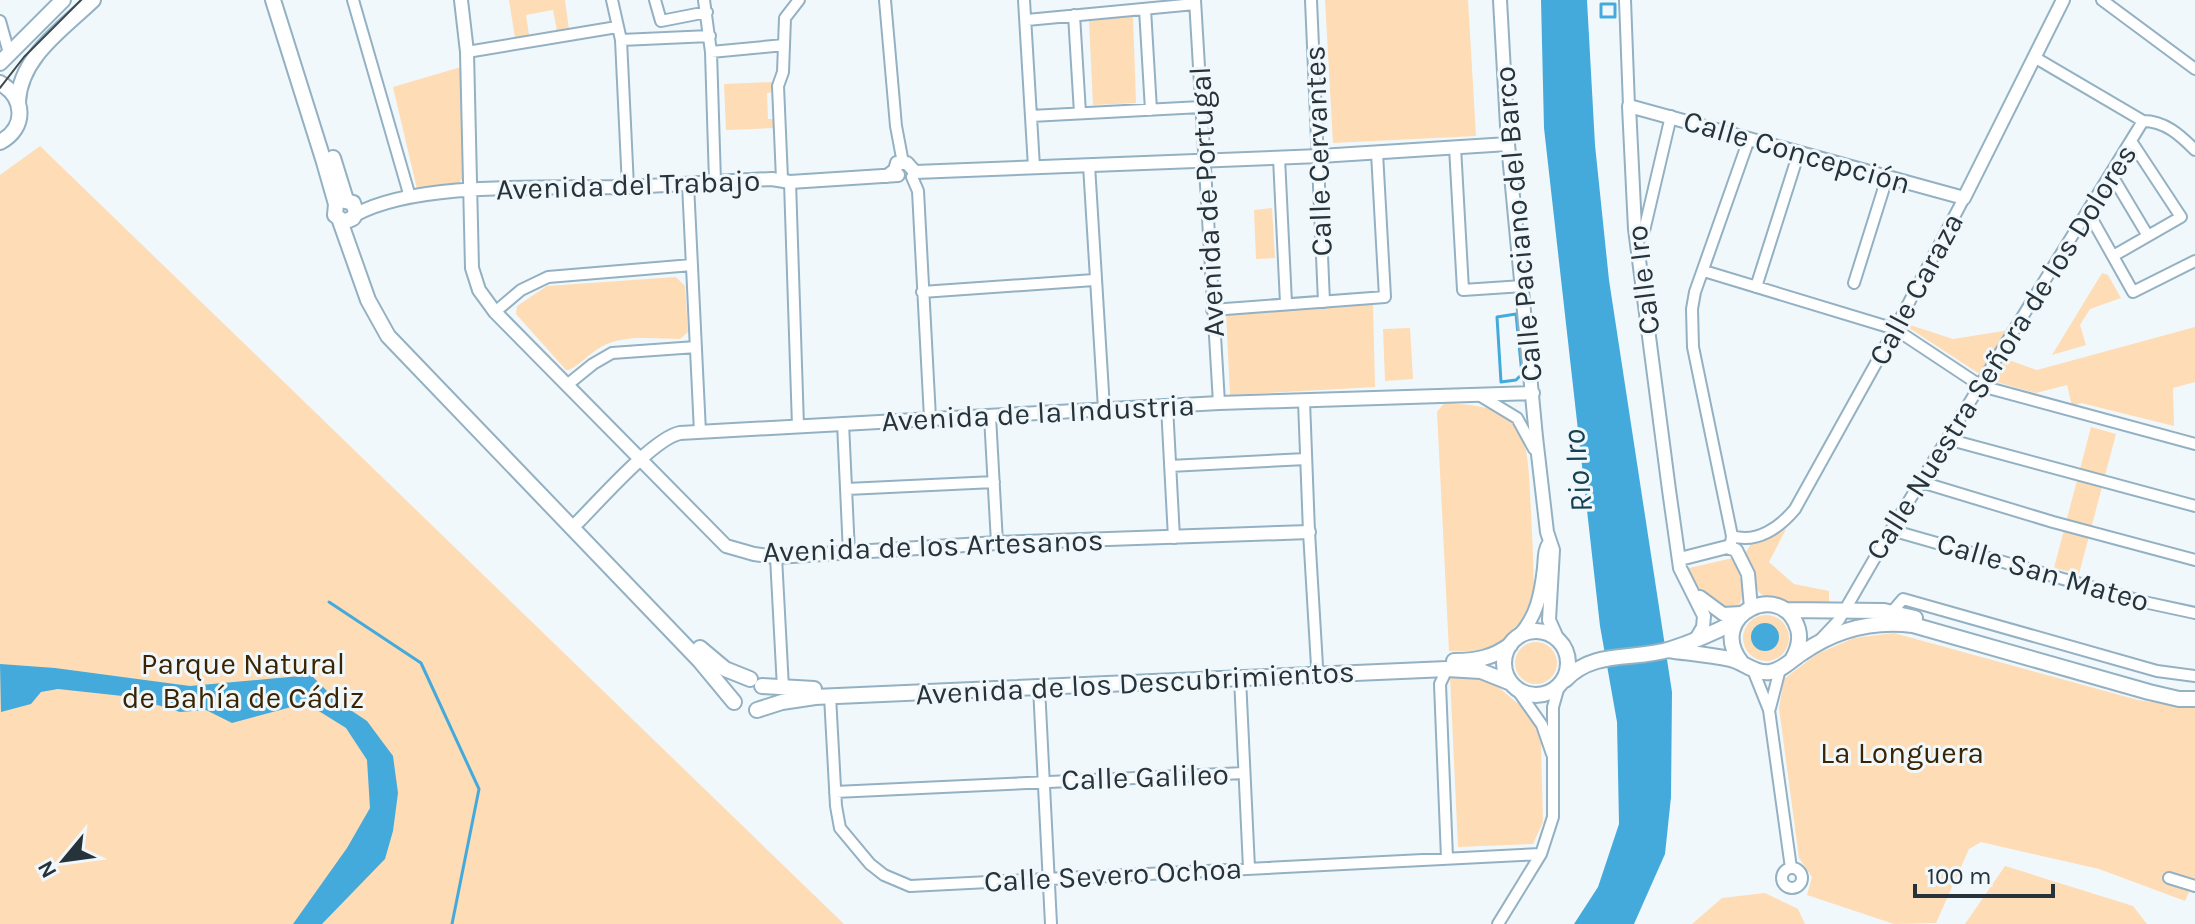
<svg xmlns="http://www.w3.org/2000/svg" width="2195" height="924" viewBox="0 0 2195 924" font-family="Karla,sans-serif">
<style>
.green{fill:#fedcb5}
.water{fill:#44aadb}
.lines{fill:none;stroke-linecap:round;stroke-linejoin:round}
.stream{stroke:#44aadb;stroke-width:3}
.minor-casing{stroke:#93b1c3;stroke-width:14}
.tertiary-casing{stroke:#93b1c3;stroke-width:16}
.secondary-casing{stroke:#93b1c3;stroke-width:18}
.minor{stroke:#fff;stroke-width:10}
.tertiary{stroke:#fff;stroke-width:12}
.secondary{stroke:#fff;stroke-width:14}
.tram{stroke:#3d494f;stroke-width:2}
.labels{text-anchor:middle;stroke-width:6;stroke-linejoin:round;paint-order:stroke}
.street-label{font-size:30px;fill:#27333a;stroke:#f1f8fb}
.park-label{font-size:30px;fill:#3b2402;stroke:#f1f8fb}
.water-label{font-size:32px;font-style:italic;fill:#164155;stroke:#f1f8fb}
</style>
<rect width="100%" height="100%" fill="#f1f8fb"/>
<path class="green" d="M509 0H565L569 29 557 31 553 10 526 15 529 35 515 38Z
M1325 0H1468L1476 136 1333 143Z
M1133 16 1136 103 1093 105 1089 20Z
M461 67 463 178 457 185 417 189 393 87Z
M773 82V92L767 93 768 119H774L775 128 726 130 724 84Z
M40 146 844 924H0V175Z
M1272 208 1275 258 1256 259 1254 210Z
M2102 273 2108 275 2121 298 2090 309 2080 325 2086 345 2052 355Z
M676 277 685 286 688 332 680 339C655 339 623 334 601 347 590 353 581 364 569 370H566L516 314 517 306 547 286Z
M1373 304 1375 387 1230 395 1226 313Z
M1904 323 1953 339 2010 330 1981 375 1903 324Z
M2195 327V382L2173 388 2174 426 2081 403 2072 406 2067 385 2036 393 1989 380 2003 358 2037 370Z
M1410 328 1413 379 1385 381 1383 329Z
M1444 403C1519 406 1527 423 1530 494 1532 525 1533 556 1534 587 1522 635 1498 654 1449 651L1437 412Z
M2091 427 2116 434 2079 574 2054 568Z
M1786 529 1769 562 1794 584 1829 591V606C1811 605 1766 606 1757 589 1751 578 1749 564 1746 552L1751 544Z
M1733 558C1740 576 1748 591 1737 609 1712 611 1695 591 1689 568Z
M1743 638a23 23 0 1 1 46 0a23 23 0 1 1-46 0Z
M1894 633 2138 700 2195 708V879L2185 901 2099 869 1981 842 1969 849 1936 923 1894 924 1807 895 1812 877 1799 858 1779 708 1784 679 1817 654 1854 638Z
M1515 663a21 21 0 1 1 42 0a21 21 0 1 1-42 0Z
M1450 676 1481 678 1496 685 1523 708 1534 723 1541 742 1543 822 1533 844 1458 847Z
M2005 866 2133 906 2147 924H1965Z
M1765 893 1798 909 1805 924H1692L1722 898Z"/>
<path class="water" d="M1541 0H1587L1595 145 1609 280 1672 692 1671 797 1665 854 1634 924H1574L1598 887 1619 824 1617 722 1600 626 1544 128Z
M1751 637a14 14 0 1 1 28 0a14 14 0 1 1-28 0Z
M0 664 55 668 190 686 311 675 337 701 367 721 393 756 398 793 393 831 385 859 322 924H293L347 848 370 808 367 760 346 728 306 703 232 723 206 710 180 712 132 697 58 689 41 692 31 704 1 712Z"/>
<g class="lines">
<path class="stream" d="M1601 4H1615V17H1601Z
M1516 314 1522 374 1516 380 1501 382 1497 317Z
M329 602 421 663 479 789 452 924"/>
<g class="minor-casing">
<path id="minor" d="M353 0 410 197
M612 0 621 40 628 187
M655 0 661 21 707 12
M704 0 711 52 715 182
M885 0 896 126 903 163
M1024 0 1034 167
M1195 0 1219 403
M1311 0 1324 302
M1625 0 1629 106
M2102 0 2195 69
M1145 9 1151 110
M1074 15 1080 113
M1027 20 1195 4
M0 21 9 53
M621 40 710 36
M467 52 617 27
M711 52 784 45
M2034 57 2143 121C2165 121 2180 135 2195 150
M1031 116 1201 107
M1455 147 1463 290 1523 286
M1279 158 1286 303
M1089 165 1104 409
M2111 174 2148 236
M912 177 918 191 930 418
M782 179 778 86 783 72 785 18 799 0
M790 182 798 426
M688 184 700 432
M2088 212 2133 292 2195 261
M1639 239 1644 231 1671 116
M2113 256 2181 217 2131 141
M1704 271 1895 329 1981 386 2195 444
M1854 283 1887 178
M1756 287 1799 152
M922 292 1094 280
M1212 310 1385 297 1377 153
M495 312 521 290 548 277 692 265
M567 385 593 364 612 353 696 347
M1479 395 1517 418 1534 449
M1304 401 1309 532 1317 666
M1167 406 1174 538
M990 416 997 543
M843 423 849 553
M1947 439 2195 506
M1170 466 1306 459
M1921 482 2053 522 2195 560
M847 489 994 482
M1891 530 2144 602 2195 613
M1732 536C1757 544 1780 527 1795 509L1895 329 1964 198
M1731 543 1732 536 1693 347 1692 309 1695 292 1749 139
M776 557 783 688
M1891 613 1903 599 2157 671 2195 676
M1822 638 1839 620 1891 530 2143 121
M1447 669 1440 684 1447 858
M1753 670 1769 710 1791 868
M1240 678 1249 868
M1039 687 1051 924
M1516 688 1542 725 1552 754
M830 696 836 806 840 828 870 864 884 875 910 886 1541 854
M1770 708 1780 669
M835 792 1244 773
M1782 878a10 10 0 1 1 20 0a10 10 0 1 1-20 0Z
M2169 878 2195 886
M1498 924 1541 854 1553 817V707L1559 686"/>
</g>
<g class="tertiary-casing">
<path id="tertiary" d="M461 0 467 52 472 268 479 290 495 312 726 546 754 554 776 557 997 543 1309 532
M1500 0 1508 144 1536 437 1547 532 1553 550 1549 620 1557 638
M915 172 1320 156 1508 144
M887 176 895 170 897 163H907L915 172
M355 215C418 180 552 189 626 187 675 185 723 181 772 179L790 182 898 175
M578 522C599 501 654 438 680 433L1219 403 1533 393
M1680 559 1727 547 1736 550 1748 574 1751 608
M1700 597 1723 614 1742 613
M1519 636C1537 616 1541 594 1544 568 1545 558 1544 551 1549 543
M1696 639 1703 627 1704 616 1680 568 1669 490 1635 229 1629 106 1964 198 2063 0"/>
</g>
<g class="secondary-casing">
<path id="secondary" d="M273 0 324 162 336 204 335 215 344 222 353 218 356 212 353 203 342 200 336 204
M0 63 63 0
M0 83C25 97 27 128 0 142
M18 102C20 57 63 29 93 0
M333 158 346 200
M340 221 368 300 388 336 700 661 734 702
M1785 610 1884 611 1915 618
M1504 663a32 32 0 1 1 64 0a32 32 0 1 1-64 0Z
M700 648 725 669 750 679
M1668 650C1689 653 1710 655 1730 659 1744 662 1754 674 1770 672 1783 670 1791 660 1802 653 1835 630 1873 620 1913 625L2149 692 2179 699H2195
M1454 661C1475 661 1493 658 1510 645
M1741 662C1705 615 1783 578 1798 629 1801 640 1798 650 1792 660
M1565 680C1594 649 1635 661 1671 649 1693 642 1715 632 1735 622
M762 686 814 689
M757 710 782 702 815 697 1447 669 1481 671 1511 683"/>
</g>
<use href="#minor" class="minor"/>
<use href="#tertiary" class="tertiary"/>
<use href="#secondary" class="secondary"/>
<path class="tram" d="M0 88 24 57 81 0"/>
</g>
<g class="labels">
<g class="street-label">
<text transform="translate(1318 151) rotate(-92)" y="10">Calle Cervantes</text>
<text transform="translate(1797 152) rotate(16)" y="10">Calle Concepción</text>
<text transform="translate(628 185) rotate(-2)" y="10">Avenida del Trabajo</text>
<text transform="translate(1207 202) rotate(-93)" y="10">Avenida de Portugal</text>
<text transform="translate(1518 224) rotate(-95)" y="10">Calle Paciano del Barco</text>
<text transform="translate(1643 280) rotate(-97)" y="10">Calle Iro</text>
<text transform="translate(1916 289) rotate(-62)" y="10">Calle Caraza</text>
<text transform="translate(2001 352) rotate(-58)" y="10">Calle Nuestra Señora de los Dolores</text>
<text transform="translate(1038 413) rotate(-3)" y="10">Avenida de la Industria</text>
<text transform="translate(933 546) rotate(-2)" y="10">Avenida de los Artesanos</text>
<text transform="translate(2043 572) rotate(16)" y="10">Calle San Mateo</text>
<text transform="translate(1135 683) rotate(-3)" y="10">Avenida de los Descubrimientos</text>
<text transform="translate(1145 777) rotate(-2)" y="10">Calle Galileo</text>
<text transform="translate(1113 875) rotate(-3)" y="10">Calle Severo Ochoa</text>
</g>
<g class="park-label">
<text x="243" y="674">Parque Natural<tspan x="243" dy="34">de Bahía de Cádiz</tspan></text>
<text x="1902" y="763">La Longuera</text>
</g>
<g class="water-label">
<text transform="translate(1577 471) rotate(-96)" y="11">Rio Iro</text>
</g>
</g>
<g transform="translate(64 860) rotate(241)" stroke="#f1f8fb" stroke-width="6" paint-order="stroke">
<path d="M0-6L14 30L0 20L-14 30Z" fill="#27333a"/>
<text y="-12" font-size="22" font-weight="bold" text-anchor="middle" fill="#27333a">N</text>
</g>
<path d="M1915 884v12h138v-12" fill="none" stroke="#27333a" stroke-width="4"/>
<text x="1927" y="884" font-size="24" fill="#27333a" stroke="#f1f8fb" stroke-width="6" paint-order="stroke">100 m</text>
</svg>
